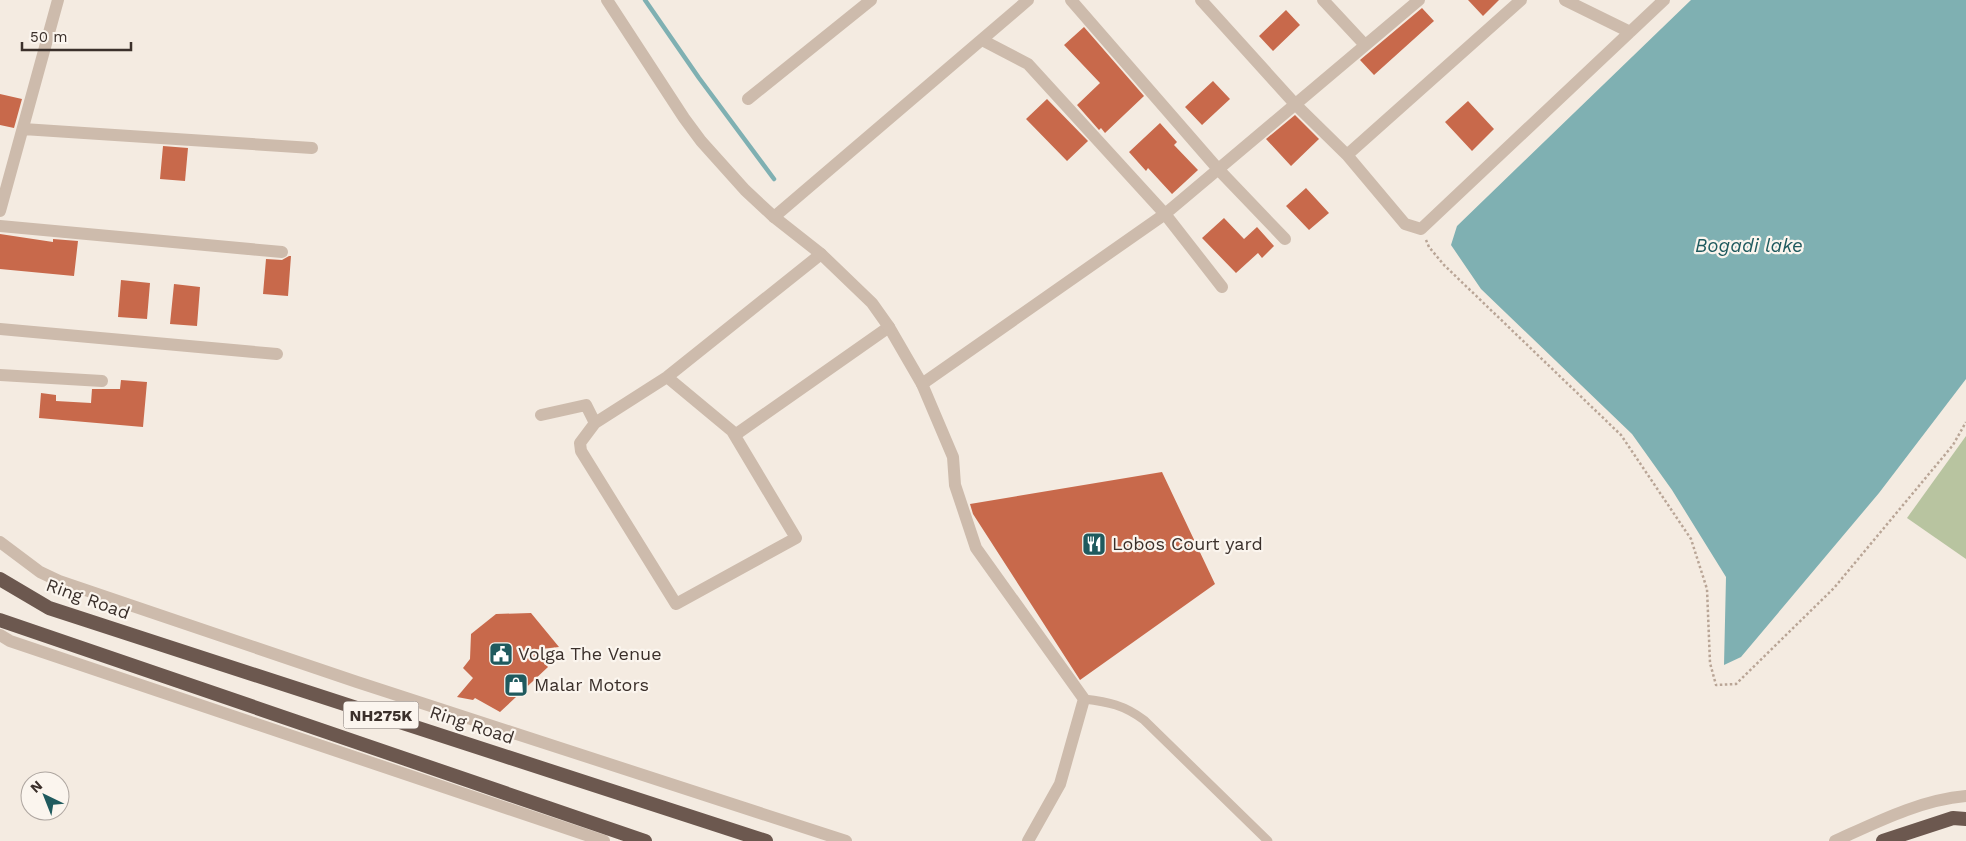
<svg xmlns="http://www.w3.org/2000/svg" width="1966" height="841" viewBox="0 0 1966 841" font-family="'Work Sans',sans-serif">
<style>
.green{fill:#b8c4a0}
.water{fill:#7fb0b2}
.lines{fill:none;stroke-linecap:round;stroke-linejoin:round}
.stream{stroke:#7fb0b2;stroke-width:4.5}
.building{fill:#c8694b}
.path{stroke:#b9a596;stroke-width:2.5;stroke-dasharray:2.5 2.5;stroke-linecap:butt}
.service{stroke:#cdbbac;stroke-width:9}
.minor{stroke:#cdbbac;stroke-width:12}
.tertiary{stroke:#cdbbac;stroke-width:12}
.trunk{stroke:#6c584f;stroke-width:14}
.labels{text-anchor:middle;stroke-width:4.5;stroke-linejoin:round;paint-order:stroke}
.shield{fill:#fbf5ee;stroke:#756b66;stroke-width:1}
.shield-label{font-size:16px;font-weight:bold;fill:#3b302b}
.poi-label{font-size:18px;fill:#3b302b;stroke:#fbf5ee;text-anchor:start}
.street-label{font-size:18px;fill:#3b302b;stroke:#fbf5ee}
.water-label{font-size:19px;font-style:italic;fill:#1f5a5e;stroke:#fbf5ee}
</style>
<rect width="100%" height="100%" fill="#f4ebe1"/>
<path class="green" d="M1966 436V559L1907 518Z"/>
<path class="water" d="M1691 0H1966V379L1879 493 1741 657 1724 665 1726 577 1672 490 1632 434 1481 289 1451 245 1457 226Z"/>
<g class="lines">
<path class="stream" d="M645 0 699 78 774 179"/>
</g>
<path class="building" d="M1468 0H1499L1483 16Z
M1422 8 1434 21 1374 75 1360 60Z
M1286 10 1300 25 1273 51 1259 36Z
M1084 27 1144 96 1105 133 1101 128 1099 130 1077 105 1100 83 1064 45Z
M1213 81 1230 99 1202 125 1185 107Z
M0 94 22 99 14 128 0 125Z
M1047 99 1088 141 1067 161 1026 119Z
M1468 101 1494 129 1472 151 1445 122Z
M1295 115 1319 139 1291 166 1266 139Z
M1160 123 1177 142 1174 145 1198 170 1172 194 1148 168 1146 171 1129 152Z
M163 146 188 148 185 181 160 179Z
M1306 188 1329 213 1309 230 1286 206Z
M1224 218 1244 239 1257 227 1274 246 1262 258 1258 253 1236 273 1202 238Z
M0 234 53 242V239L78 241 74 276 0 269Z
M289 256H291L288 296 263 294 266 259 282 260Z
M121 280 150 283 147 319 118 317Z
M174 284 200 287 197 326 170 324Z
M121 380 147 382 143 427 39 418 41 393 56 395V401L91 403 92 389H120Z
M1162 472 1215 584 1080 680 973 514 970 504Z
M531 613 559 647 532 650 548 667 500 712 475 698 473 700 457 697 473 678 463 668 470 659 471 634 496 614Z"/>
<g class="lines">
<path class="path" d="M1426 240 1429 247 1444 265 1621 435 1691 539 1707 589 1710 663 1716 685 1736 684 1834 588 1953 445 1966 422"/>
<path class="service" d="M1084 699C1109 702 1124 705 1144 720L1268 841"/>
<path class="minor" d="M1071 0 1218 169 1285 239
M1201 0 1295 104 1347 155 1405 224 1421 229 1664 0
M1323 0 1365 45
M1565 0 1630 32
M982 40 1028 64 1165 214 1222 287
M748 99 871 0
M23 129 312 148
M1347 155 1521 0
M0 211 58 0
M774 217 1028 0
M0 226 282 252
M0 329 277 354
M0 375 102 381
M922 384 1165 214 1419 0
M541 415 586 405 595 423 667 377 821 254
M595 423 580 443 581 451 676 604 796 538 732 431 667 377
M735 435 889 327"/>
<path class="tertiary" d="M607 0 684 118 701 141 745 190 774 217 821 254 872 303 889 327 922 384 953 457 955 485 976 548 1084 699 1060 784 1028 841
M0 542 40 572 59 581 357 682 846 841
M0 635 10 641 604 841
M1835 841C1877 822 1920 800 1966 796"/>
<path class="trunk" d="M0 579 49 608 766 841
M0 620 645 841
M1883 841 1953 818 1966 819"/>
</g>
<defs>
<g id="restaurant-square" transform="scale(1.25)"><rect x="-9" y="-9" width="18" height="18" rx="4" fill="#1f5a5e" stroke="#fbf5ee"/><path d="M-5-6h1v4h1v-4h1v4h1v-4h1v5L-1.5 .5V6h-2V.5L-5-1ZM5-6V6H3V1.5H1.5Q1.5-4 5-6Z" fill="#fff"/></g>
<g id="civic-square" transform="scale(1.25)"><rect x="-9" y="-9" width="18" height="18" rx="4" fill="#1f5a5e" stroke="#fbf5ee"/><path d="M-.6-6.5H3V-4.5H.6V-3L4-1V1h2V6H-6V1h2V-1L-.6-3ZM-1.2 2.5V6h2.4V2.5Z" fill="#fff"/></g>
<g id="shop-square" transform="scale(1.25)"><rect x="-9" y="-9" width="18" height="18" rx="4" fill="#1f5a5e" stroke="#fbf5ee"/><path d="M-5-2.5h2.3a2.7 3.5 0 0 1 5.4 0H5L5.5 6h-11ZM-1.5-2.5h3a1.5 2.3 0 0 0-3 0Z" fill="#fff"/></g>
</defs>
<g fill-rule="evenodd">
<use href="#restaurant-square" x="1094" y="544"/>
<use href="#civic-square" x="501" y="654"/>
<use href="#shop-square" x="516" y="685"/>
</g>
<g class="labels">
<rect class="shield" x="343.5" y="701.5" width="75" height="27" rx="4"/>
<g class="shield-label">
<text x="381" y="721">NH275K</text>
</g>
<g class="poi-label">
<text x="1112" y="550">Lobos Court yard</text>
<text x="518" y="660">Volga The Venue</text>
<text x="534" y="691">Malar Motors</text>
</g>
<g class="street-label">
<text transform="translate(88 599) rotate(20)" y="6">Ring Road</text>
<text transform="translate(472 725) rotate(18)" y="6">Ring Road</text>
</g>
<g class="water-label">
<text x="1749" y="252">Bogadi lake</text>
</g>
</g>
<g transform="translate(45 796) rotate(317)"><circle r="24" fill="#fbf5ee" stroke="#aea6a0"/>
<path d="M0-4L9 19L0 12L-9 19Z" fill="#1f5a5e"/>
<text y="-8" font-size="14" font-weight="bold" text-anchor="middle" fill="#3b302b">N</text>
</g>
<path d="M22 42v8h109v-8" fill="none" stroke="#3b302b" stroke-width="2.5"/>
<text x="30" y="42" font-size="15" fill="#3b302b" stroke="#fbf5ee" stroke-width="4" paint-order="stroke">50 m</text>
</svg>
